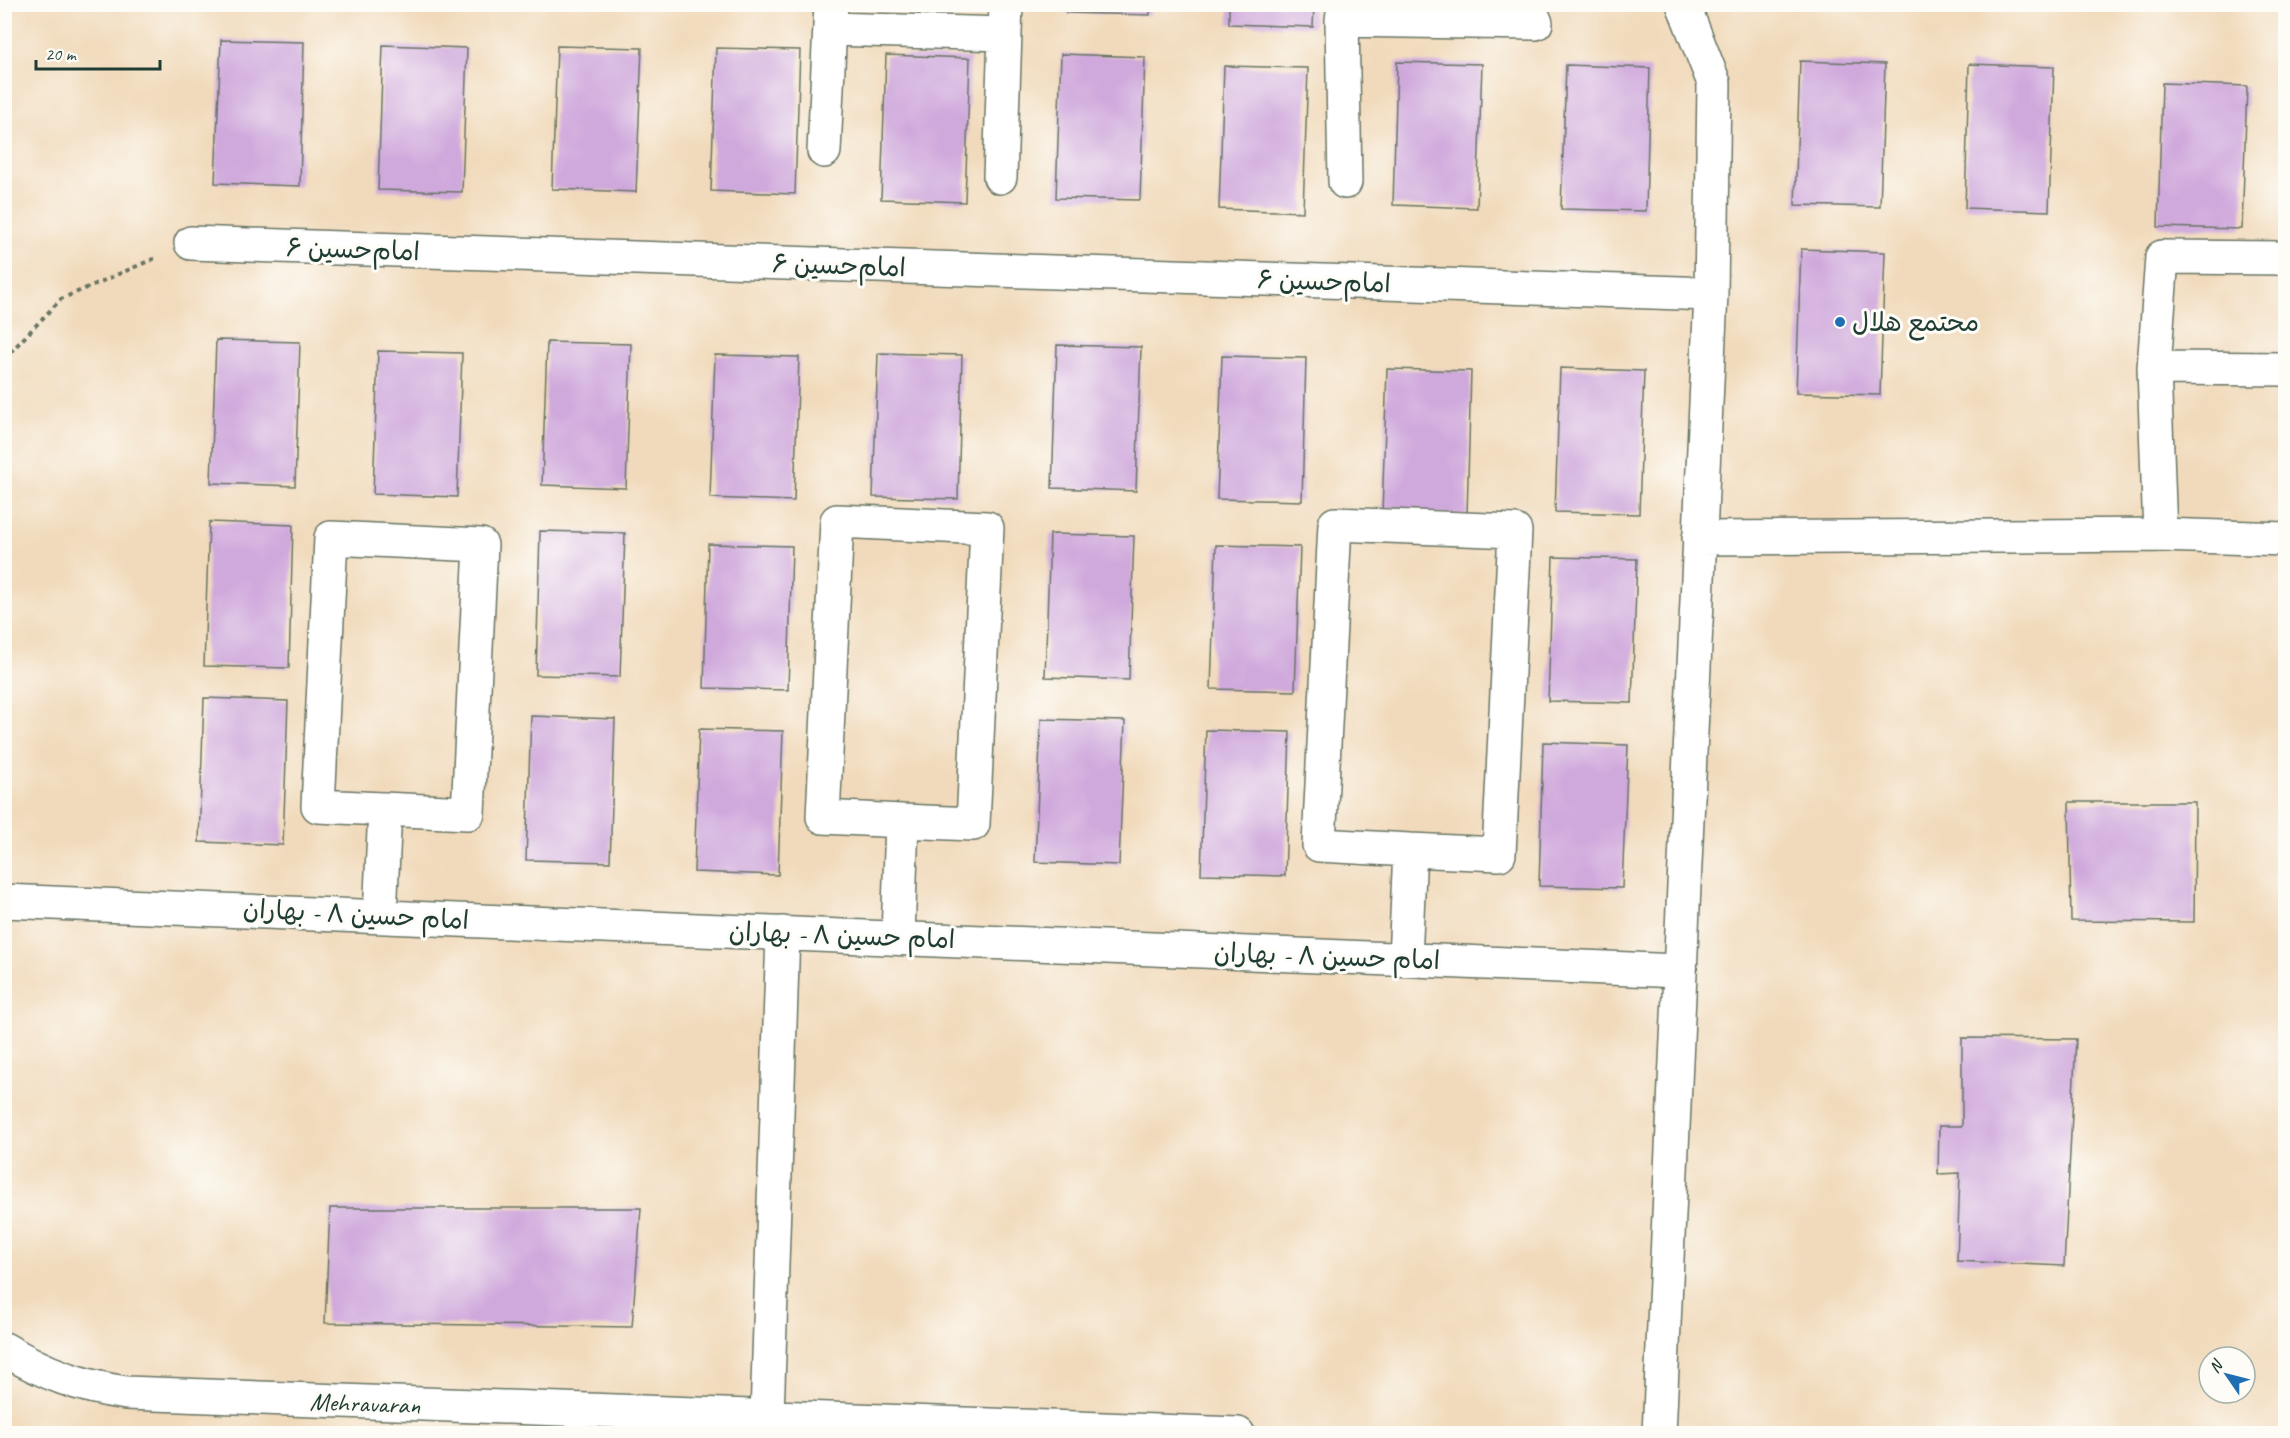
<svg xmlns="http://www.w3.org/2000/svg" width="2290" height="1438" viewBox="0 0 2290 1438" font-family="Caveat,'Playpen Sans Arabic',sans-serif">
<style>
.building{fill:#cfa8dc}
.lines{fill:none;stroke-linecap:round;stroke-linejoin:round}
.minor-casing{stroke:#687463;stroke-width:36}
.path{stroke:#687463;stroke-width:4;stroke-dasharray:4.5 4.5;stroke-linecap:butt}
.minor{stroke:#fff;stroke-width:33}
.poi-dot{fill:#1f6fb2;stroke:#fdfcf7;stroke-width:2}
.labels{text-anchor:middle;stroke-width:6;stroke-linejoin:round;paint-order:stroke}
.street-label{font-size:26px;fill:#1f3d34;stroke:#fdfcf7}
.poi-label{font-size:26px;fill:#1f3d34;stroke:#fdfcf7;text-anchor:start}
</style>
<rect width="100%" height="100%" fill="#fdfcf7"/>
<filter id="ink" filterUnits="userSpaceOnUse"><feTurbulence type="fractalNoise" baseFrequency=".0167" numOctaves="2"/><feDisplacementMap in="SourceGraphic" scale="12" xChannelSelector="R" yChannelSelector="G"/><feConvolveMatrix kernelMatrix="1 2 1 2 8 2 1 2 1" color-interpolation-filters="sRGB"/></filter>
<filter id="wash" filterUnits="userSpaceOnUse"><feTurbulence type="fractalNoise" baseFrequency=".008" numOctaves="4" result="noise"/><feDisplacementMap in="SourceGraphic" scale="24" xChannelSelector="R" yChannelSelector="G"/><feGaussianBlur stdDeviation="1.35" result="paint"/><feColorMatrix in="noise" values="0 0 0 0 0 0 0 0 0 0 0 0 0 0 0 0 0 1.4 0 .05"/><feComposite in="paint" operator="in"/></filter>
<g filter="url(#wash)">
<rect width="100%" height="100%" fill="#f1dabb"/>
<g id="blocks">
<path class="building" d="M722 4H806V9Z
M1066 5H1150V15L1066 13Z
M1229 5H1314L1313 27 1229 24Z
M221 40 304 42 300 186 215 183Z
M383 45 467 48 462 192 378 190Z
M557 46 642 48 636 192 552 189Z
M716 48 800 50 795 194 711 191Z
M1061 54 1145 57 1140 200 1056 198Z
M886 55 970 58 965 202 881 199Z
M1800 61 1885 64 1880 207 1795 205Z
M1397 62 1482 64 1477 208 1393 205Z
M1969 64 2054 67 2049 211 1965 208Z
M1566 65 1650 68 1646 211 1561 209Z
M1224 66 1308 68 1303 212 1219 209Z
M2162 83 2247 86 2242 229 2158 227Z
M1801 249 1885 252 1880 395 1796 393Z
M216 340 300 342 295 486 211 483Z
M547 342 631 344 626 488 542 485Z
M1057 345 1141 347 1136 491 1052 488Z
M378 351 462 353 457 497 373 494Z
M878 353 962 355 958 499 873 497Z
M715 355 799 357 794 501 710 498Z
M1222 356 1306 358 1302 501 1217 499Z
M1560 368 1644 371 1639 514 1555 512Z
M1387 369 1471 371 1467 515 1382 513Z
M209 522 293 525 289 668 204 666Z
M540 531 625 533 620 677 536 675Z
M1050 534 1134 536 1129 680 1045 677Z
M708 544 792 546 788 690 704 688Z
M1216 545 1300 547 1295 691 1211 689Z
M1553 557 1637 559 1632 703 1548 701Z
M204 698 288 701 283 845 199 842Z
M531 716 615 719 610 862 526 860Z
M1041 719 1125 721 1119 865 1035 862Z
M699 729 783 731 778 875 694 872Z
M1206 730 1290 732 1285 876 1201 874Z
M1543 742 1628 745 1622 888 1539 886Z
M2069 802H2195L2194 922 2071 921Z
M1962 1038 2076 1039 2064 1266 1957 1261 1960 1173 1938 1174 1939 1126H1962Z
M330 1208H641L632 1327 325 1323Z"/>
</g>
</g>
<g filter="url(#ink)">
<use href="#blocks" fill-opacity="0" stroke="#687463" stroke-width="1.5"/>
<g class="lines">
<g class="minor-casing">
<path id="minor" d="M1344 4 1342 20 1536 23 1528 4
M1342 20 1345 182
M830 29 1005 34
M824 151 831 4
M1000 177 1006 4
M191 243 1711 294
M2154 368 2286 369
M2160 535 2154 368 2162 257 2286 258
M331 538 481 545 468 813 318 806Z
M1699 538 2160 535 2286 539
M4 901 1679 971
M380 916 385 809
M898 938 902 821 973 824 987 528 837 521 823 817 902 821
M1405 959 1410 850 1499 854 1515 531 1335 524 1319 845 1410 850
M4 1349C46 1374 79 1386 126 1393L1238 1434
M767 1416 783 933
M1659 1434 1711 294 1714 83 1683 4"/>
</g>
<path class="path" d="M4 359 61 299 158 257"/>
<use href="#minor" class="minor"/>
</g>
</g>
<circle class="poi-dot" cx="1840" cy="322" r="6"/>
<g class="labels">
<g class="street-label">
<text transform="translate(353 249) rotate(2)" y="9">امام‌حسین ۶</text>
<text transform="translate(839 265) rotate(2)" y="9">امام‌حسین ۶</text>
<text transform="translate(1324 281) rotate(2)" y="9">امام‌حسین ۶</text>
<text transform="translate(356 914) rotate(3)" y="9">امام حسین ۸ - بهاران</text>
<text transform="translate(842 935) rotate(2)" y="9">امام حسین ۸ - بهاران</text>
<text transform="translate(1327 956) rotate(2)" y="9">امام حسین ۸ - بهاران</text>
<text transform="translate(365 1403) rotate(2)" y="9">Mehravaran</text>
</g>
<g class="poi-label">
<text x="1852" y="331">محتمع هلال</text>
</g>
</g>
<rect width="2290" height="1438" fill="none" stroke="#fdfcf7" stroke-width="24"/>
<g transform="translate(2227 1375) rotate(305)"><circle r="28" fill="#fdfcf7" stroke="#a4b0a9" stroke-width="1.5"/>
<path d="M0-4.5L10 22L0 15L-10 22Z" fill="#1f6fb2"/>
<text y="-9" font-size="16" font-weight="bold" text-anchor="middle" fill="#1f3d34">N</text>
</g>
<path d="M36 60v9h124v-9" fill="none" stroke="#1f3d34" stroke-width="3"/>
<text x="45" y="60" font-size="18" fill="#1f3d34" stroke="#fdfcf7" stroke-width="4.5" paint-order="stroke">20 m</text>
</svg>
